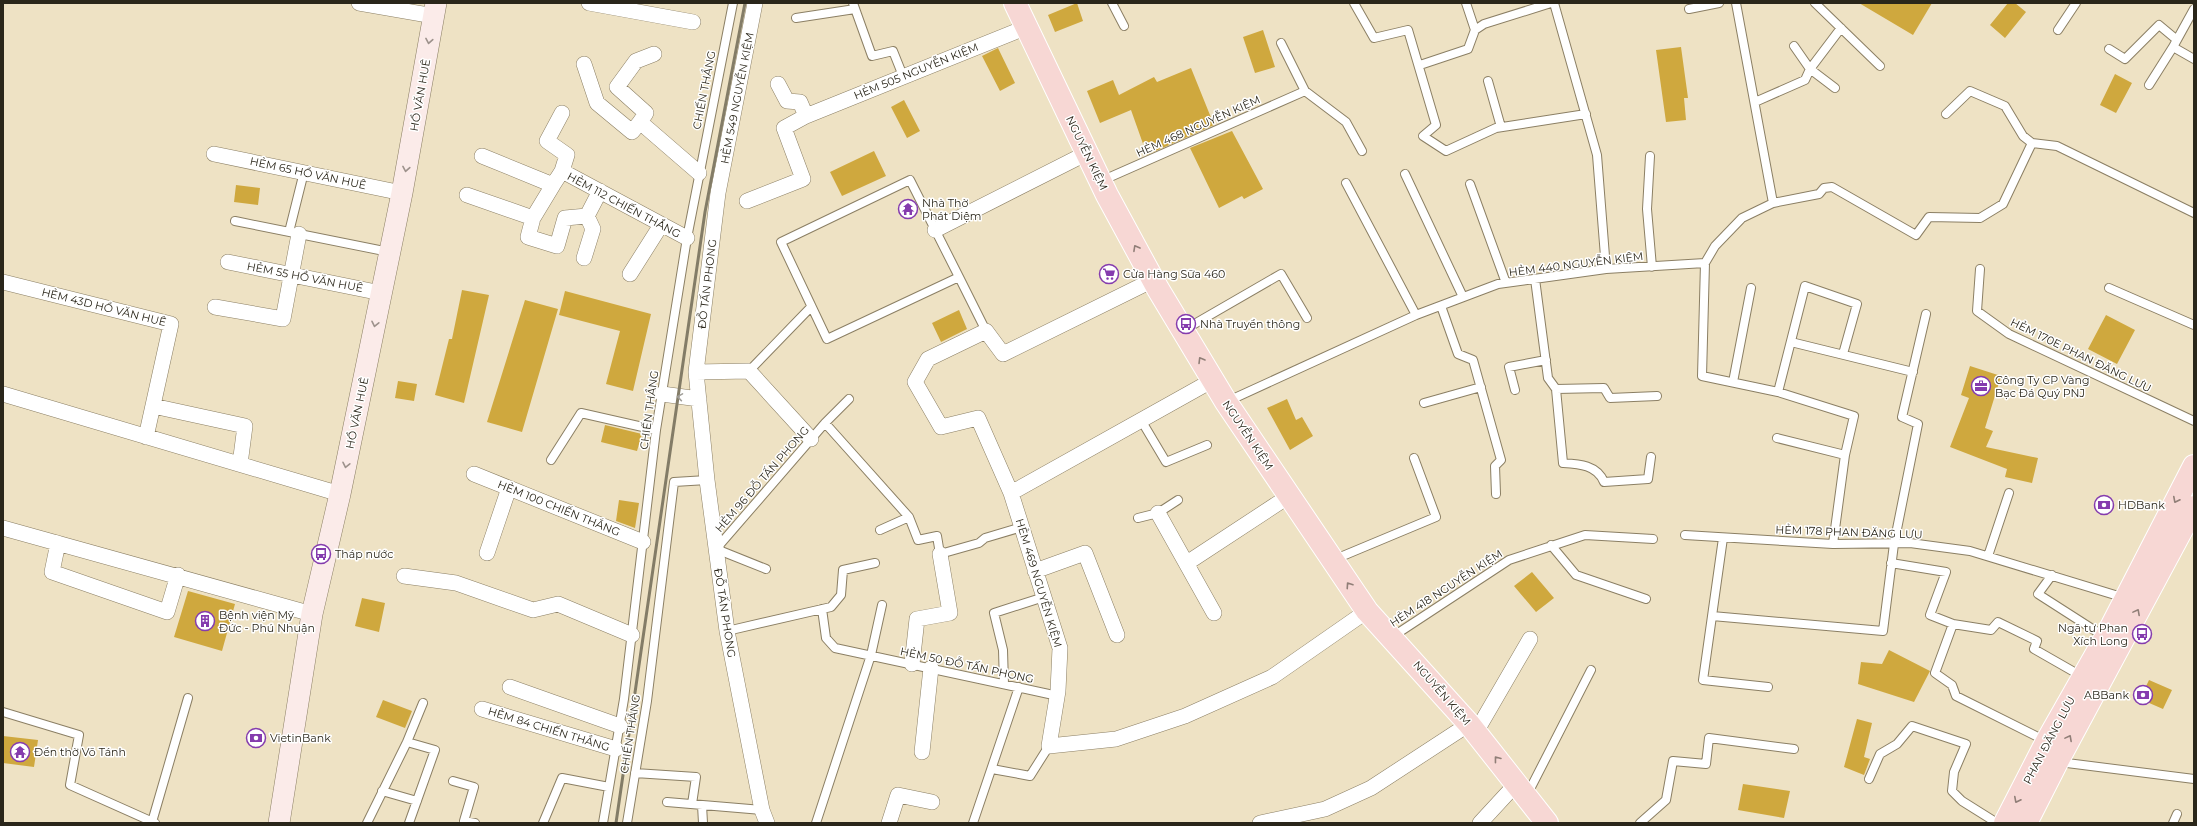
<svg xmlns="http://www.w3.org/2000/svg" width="2197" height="826" viewBox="0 0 2197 826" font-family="Montserrat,sans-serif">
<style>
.building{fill:#cfa83e}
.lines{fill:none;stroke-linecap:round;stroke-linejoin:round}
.service-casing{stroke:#8b7f64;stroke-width:10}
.minor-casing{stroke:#8b7f64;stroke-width:16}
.secondary-casing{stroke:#8b7f64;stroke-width:22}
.primary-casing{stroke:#fff;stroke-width:24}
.service{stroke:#fff;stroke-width:8}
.minor{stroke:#fff;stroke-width:15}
.secondary{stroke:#fbebe9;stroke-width:21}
.primary{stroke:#f7d7d4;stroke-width:22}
.rail{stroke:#837c67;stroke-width:3}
.oneway{stroke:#9d928c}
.oneway2{stroke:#907e77}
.oneway3{stroke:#9f9d98}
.labels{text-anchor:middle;stroke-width:3;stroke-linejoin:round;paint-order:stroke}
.street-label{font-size:11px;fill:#2a261a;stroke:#fff}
.poi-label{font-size:11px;fill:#2a261a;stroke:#fff;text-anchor:start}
</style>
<rect width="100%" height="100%" fill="#eee2c4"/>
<path class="building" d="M1077 3 1083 21 1055 32 1048 15Z
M1859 3H1932L1913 35Z
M2008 3H2015L2026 12 2005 38 1990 25Z
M1263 30 1275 67 1255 73 1243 37Z
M1681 47 1688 98H1684L1686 120 1666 122 1656 50Z
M998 48 1015 83 1000 91 982 56Z
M1191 68 1214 125 1147 155 1131 110 1100 123 1087 91 1113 80 1119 95 1154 77 1157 82Z
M2115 74 2132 83 2116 113 2100 105Z
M904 100 920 131 907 138 891 107Z
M1232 131 1263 189 1244 199 1242 196 1219 208 1190 148Z
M874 151 886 176 842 196 830 172Z
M236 185 260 188 258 205 234 202Z
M462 290 489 295 464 403 435 395 449 339H452Z
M565 291 651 314 633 391 606 384 620 331 559 315Z
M525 300 558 309 522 432 487 422Z
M959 310 967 329 941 342 932 323Z
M2106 315 2135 330 2117 364 2088 349Z
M1970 366 2001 376 1985 428 1993 431 1986 447 2038 458 2032 483 2005 477 2007 469 1950 447 1969 398 1961 395Z
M398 381 417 384 414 401 395 398Z
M1287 399 1296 420 1302 417 1313 436 1290 450 1267 408Z
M605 425 642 434 637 451 601 442Z
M619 500 639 503 635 528 616 521Z
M1532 572 1554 598 1536 612 1514 586Z
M188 591 235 604 222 651 174 637Z
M362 598 385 603 379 632 355 626Z
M1889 650 1930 671 1914 702 1858 684 1861 662 1882 664Z
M2149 680 2172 690 2163 709 2140 699Z
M383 700 412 711 405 728 376 717Z
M1857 719 1872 723 1864 757 1870 759 1864 775 1844 767Z
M3 736 38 740 34 767 3 763Z
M1743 784 1790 791 1784 818 1738 810Z"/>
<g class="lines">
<g class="service-casing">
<path id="service" d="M853 3 872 56 893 51 903 76
M1112 3 1124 26
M1354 3 1374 38 1408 30 1436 125 1423 136 1446 151 1496 128 1586 114
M1466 3 1475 30
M1554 3 1597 155 1606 269
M1815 3 1880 66
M1689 9 1719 3
M2194 9 2173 47 2194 59
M796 18 855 9
M2058 30 2076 3
M1281 43 1305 91 1346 122 1362 151
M1794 46 1810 69 1835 88
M2109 49 2125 59 2159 25 2177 40
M1420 65 1468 49 1475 30 1484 24 1551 3
M1488 81 1501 127
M2149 85 2173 47
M1755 102 1805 80 1810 69 1841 28
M1946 114 1970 91 2005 106 2023 136 2032 143
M2032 143 2057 146 2194 213
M1650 156 1647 209 1652 267
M1405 174 1463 297
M910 180 959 277 827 339 781 242Z
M1101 181 1305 91
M1346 183 1416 315
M1470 184 1506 283
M1773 203 1819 194 1824 188 1832 187 1916 235 1929 217 1980 218 2003 204 2032 143
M235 221 389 252
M289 232 304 172
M1705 263 1702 376 1778 392 1854 416 1845 455 1833 544
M1980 269 1977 311 2009 334 2194 421
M959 277 986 331
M1535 279 1548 378 1556 389 1563 463C1579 464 1597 465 1604 482L1648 479 1651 457
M2109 288 2194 325
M1441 306 1458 354 1473 360 1501 460 1495 466 1496 494
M1184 330 1281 274 1307 318
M1791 342 1913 372
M749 371 811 307
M1733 382 1751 288
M1556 389 1604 388 1610 398 1657 396
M1515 390 1509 367 1546 360
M1778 392 1805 286 1857 304 1843 354
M1226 402 1416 315 1498 284 1606 269 1705 263 1715 246 1742 218 1773 203 1736 3
M1424 403 1481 387
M1141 420 1166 462 1207 445
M825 423 909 517 918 540 937 536 940 554 979 543 985 538 1022 527
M1777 438 1845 455
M551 460 581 413 656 430
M1138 518 1158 513 1178 500
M880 530 909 517
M1685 535 1833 544 1910 543 1970 551 2125 598
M1723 538 1703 680 1768 687
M1551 545 1576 575 1646 599
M1988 556 2009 493
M1333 560 1436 517 1414 458
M1891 563 1946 572 1930 615 1953 624 1991 630 1998 622 2037 641 2034 649 2083 677
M766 569 716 549 825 423 849 399
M2052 575 2038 594 2105 637
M822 609 826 638 835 648 1058 696
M1712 616 1883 631 1894 544 1918 424 1902 417 1926 314
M1953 624 1935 673 1952 685 1956 696 2046 741
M727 631 831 607 841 595 843 570 875 563
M1392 637 1509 560 1585 535 1653 539
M1004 684 1003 650 994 613 1044 597
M3 712 79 735 70 785 155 823
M407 742 435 750 409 823
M2059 762 2194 779
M992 769 1030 776 1049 746
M635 773 696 777 692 804
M1869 779 1880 754 1897 744 1912 726 1966 744 1954 772 1952 791 1962 801 1997 823
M453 781 474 787 464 821 475 823
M382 791 417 801
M1527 795 1591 670
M667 802 762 810
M702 805 703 823
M152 822 188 698
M367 823 407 742 423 703
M543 823 562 778 609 787
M603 823 624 699 656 430 687 238 733 3
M627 823 647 701 674 482 707 480
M816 823 871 655 882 605
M973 823 1019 687
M1640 823 1666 800 1673 761 1706 764 1709 738 1794 749
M2173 823 2177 814"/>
</g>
<g class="minor-casing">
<path id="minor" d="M359 3 434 16
M589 3 693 22
M755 3 718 193 696 372 707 480 727 631 762 810 767 823
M654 54 636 61 617 87 646 113 640 122 699 173
M584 64 597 103 632 132 640 122
M778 84 787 101 800 102 806 116
M214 154 402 193
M482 156 553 185 562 171 687 238
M562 171 567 155 547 141 562 113
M467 195 533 218 553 185
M747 201 803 179 784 128 806 116 1027 27
M533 218 528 237 557 246 565 218 587 216
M935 230 1087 153
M584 258 593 229 587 216 600 191
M228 262 381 293
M630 274 661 225
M1153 280 1003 354 986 331 928 359 915 382 941 427 978 418 1011 493 1060 648 1058 691 1049 746 1116 739 1185 716 1272 677 1367 611
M3 282 171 324 146 437
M215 307 283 319 299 234
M696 372 749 371 811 439
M3 394 340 494
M662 394 699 399
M153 406 245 426 240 464
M474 474 643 542
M1011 493 1213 380
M1158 513 1214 613
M3 528 312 614
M58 543 52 572 167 612 178 575
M487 553 509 488
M1187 563 1289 496
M1035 571 1085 553 1117 635
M404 576 456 583 533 610 558 604 632 635
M912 664 917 619 950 613 940 554
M510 687 620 726
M482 709 616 749
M1476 732 1530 639
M922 752 931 668
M889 823 898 795 932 802
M1260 823 1325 809 1371 788 1469 724
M1480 823 1516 784"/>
</g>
<g class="secondary-casing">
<path id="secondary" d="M279 823 312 614 340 494 402 193 436 3"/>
</g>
<g class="primary-casing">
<path id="primary" d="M1015 3 1107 195 1158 289 1226 402 1367 611 1469 724 1547 823
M2005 823 2047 741 2106 637 2194 466
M2026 823 2057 762 2194 507"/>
</g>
<use href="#service" class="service"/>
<use href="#minor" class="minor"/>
<use href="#secondary" class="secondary"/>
<use href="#primary" class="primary"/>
<path class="rail" d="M616 823 705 212 745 3"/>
</g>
<defs><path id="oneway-chevron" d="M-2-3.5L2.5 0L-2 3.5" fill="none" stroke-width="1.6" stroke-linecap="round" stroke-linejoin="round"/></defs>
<g class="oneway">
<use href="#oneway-chevron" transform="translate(429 41) rotate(100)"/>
<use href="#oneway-chevron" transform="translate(406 169) rotate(100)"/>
<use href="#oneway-chevron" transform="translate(375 324) rotate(102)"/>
<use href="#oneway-chevron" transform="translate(346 465) rotate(102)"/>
</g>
<g class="oneway2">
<use href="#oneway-chevron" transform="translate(1136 248) rotate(-119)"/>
<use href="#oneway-chevron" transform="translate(1201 360) rotate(-121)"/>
<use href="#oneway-chevron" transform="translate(2176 500) rotate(117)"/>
<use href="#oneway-chevron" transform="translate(1349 585) rotate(-124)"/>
<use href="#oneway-chevron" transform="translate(2137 612) rotate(-62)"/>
<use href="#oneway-chevron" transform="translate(2069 738) rotate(-62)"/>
<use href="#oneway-chevron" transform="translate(1497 759) rotate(-128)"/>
<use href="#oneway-chevron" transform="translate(2017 800) rotate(117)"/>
</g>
<use class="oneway3" href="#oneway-chevron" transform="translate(680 397) rotate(-171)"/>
<defs>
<g id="temple-ring" transform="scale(1)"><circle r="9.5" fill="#fff" stroke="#853cae" stroke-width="1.5"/><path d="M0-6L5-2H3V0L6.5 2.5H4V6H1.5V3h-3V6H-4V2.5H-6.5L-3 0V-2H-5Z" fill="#853cae"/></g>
<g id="supermarket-ring" transform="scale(1)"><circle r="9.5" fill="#fff" stroke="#853cae" stroke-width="1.5"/><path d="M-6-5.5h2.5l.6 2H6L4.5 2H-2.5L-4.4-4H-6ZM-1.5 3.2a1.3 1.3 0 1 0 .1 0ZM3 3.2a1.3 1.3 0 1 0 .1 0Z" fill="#853cae"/></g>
<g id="bus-ring" transform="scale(1)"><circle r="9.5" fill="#fff" stroke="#853cae" stroke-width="1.5"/><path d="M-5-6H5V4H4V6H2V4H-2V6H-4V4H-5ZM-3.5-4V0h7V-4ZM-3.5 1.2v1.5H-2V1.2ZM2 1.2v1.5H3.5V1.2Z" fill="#853cae"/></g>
<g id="office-ring" transform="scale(1)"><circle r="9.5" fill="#fff" stroke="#853cae" stroke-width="1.5"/><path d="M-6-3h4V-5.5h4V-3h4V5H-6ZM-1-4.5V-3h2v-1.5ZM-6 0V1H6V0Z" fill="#853cae"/></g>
<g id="bank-ring" transform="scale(1)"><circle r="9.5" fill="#fff" stroke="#853cae" stroke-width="1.5"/><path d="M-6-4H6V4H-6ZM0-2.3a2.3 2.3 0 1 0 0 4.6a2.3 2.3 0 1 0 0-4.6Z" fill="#853cae"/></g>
<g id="building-ring" transform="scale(1)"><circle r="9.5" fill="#fff" stroke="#853cae" stroke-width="1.5"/><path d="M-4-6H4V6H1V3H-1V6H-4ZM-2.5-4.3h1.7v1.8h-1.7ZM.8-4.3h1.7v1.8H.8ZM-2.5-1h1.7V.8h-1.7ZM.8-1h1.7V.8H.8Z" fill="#853cae"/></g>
</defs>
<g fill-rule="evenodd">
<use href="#temple-ring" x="908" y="209"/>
<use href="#supermarket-ring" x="1109" y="274"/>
<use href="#bus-ring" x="1186" y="324"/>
<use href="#office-ring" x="1981" y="386"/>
<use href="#bank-ring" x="2104" y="505"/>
<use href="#bus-ring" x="321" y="554"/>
<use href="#building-ring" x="205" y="621"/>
<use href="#bus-ring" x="2142" y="634"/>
<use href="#bank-ring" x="2143" y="695"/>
<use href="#bank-ring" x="256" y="738"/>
<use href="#temple-ring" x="20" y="752"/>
</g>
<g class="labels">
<g class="street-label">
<text transform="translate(916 71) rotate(-22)" y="4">HẺM 505 NGUYỄN KIỆM</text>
<text transform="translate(704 90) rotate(-79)" y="4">CHIẾN THẮNG</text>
<text transform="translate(420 95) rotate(-80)" y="4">HỒ VĂN HUÊ</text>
<text transform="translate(737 98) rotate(-79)" y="4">HẺM 549 NGUYỄN KIỆM</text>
<text transform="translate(1198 126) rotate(-24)" y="4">HẺM 468 NGUYỄN KIỆM</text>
<text transform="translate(1087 153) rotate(64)" y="4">NGUYỄN KIỆM</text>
<text transform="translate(308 173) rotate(12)" y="4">HẺM 65 HỒ VĂN HUÊ</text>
<text transform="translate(624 205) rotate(28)" y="4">HẺM 112 CHIẾN THẮNG</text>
<text transform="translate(1576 264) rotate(-7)" y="4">HẺM 440 NGUYỄN KIỆM</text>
<text transform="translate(305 277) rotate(11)" y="4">HẺM 55 HỒ VĂN HUÊ</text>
<text transform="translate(707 284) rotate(-83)" y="4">ĐỖ TẤN PHONG</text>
<text transform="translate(104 307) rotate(14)" y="4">HẺM 43D HỒ VĂN HUÊ</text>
<text transform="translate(2081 355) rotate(26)" y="4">HẺM 170E PHAN ĐĂNG LƯU</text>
<text transform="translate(649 410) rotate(-82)" y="4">CHIẾN THẮNG</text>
<text transform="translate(357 413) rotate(-78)" y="4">HỒ VĂN HUÊ</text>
<text transform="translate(1248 435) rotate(56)" y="4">NGUYỄN KIỆM</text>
<text transform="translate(762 479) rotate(-49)" y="4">HẺM 96 ĐỖ TẤN PHONG</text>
<text transform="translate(559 508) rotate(22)" y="4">HẺM 100 CHIẾN THẮNG</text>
<text transform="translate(1849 532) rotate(2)" y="4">HẺM 178 PHAN ĐĂNG LƯU</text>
<text transform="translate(1039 583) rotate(73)" y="4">HẺM 469 NGUYỄN KIỆM</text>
<text transform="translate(1446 588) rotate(-33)" y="4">HẺM 418 NGUYỄN KIỆM</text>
<text transform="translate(725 613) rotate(81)" y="4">ĐỖ TẤN PHONG</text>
<text transform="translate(967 665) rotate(12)" y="4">HẺM 50 ĐỖ TẤN PHONG</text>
<text transform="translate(1442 693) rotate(49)" y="4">NGUYỄN KIỆM</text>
<text transform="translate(549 729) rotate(17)" y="4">HẺM 84 CHIẾN THẮNG</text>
<text transform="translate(630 734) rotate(-81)" y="4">CHIẾN THẮNG</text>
<text transform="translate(2049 740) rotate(-62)" y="4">PHAN ĐĂNG LƯU</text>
</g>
<g class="poi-label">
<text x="922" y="207">Nhà Thờ<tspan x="922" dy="13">Phát Diệm</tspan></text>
<text x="1123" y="278">Cửa Hàng Sữa 460</text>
<text x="1200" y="328">Nhà Truyền thông</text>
<text x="1995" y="384">Công Ty CP Vàng<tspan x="1995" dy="13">Bạc Đá Quý PNJ</tspan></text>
<text x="2118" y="509">HDBank</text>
<text x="335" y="558">Tháp nước</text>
<text x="219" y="619">Bệnh viện Mỹ<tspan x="219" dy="13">Đức - Phú Nhuận</tspan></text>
<text x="2128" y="632" text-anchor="end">Ngã tư Phan<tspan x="2128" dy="13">Xích Long</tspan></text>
<text x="2129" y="699" text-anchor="end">ABBank</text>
<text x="270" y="742">VietinBank</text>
<text x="34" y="756">Đền thờ Võ Tánh</text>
</g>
</g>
<rect width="2197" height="826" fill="none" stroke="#2a261a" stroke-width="8"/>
</svg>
